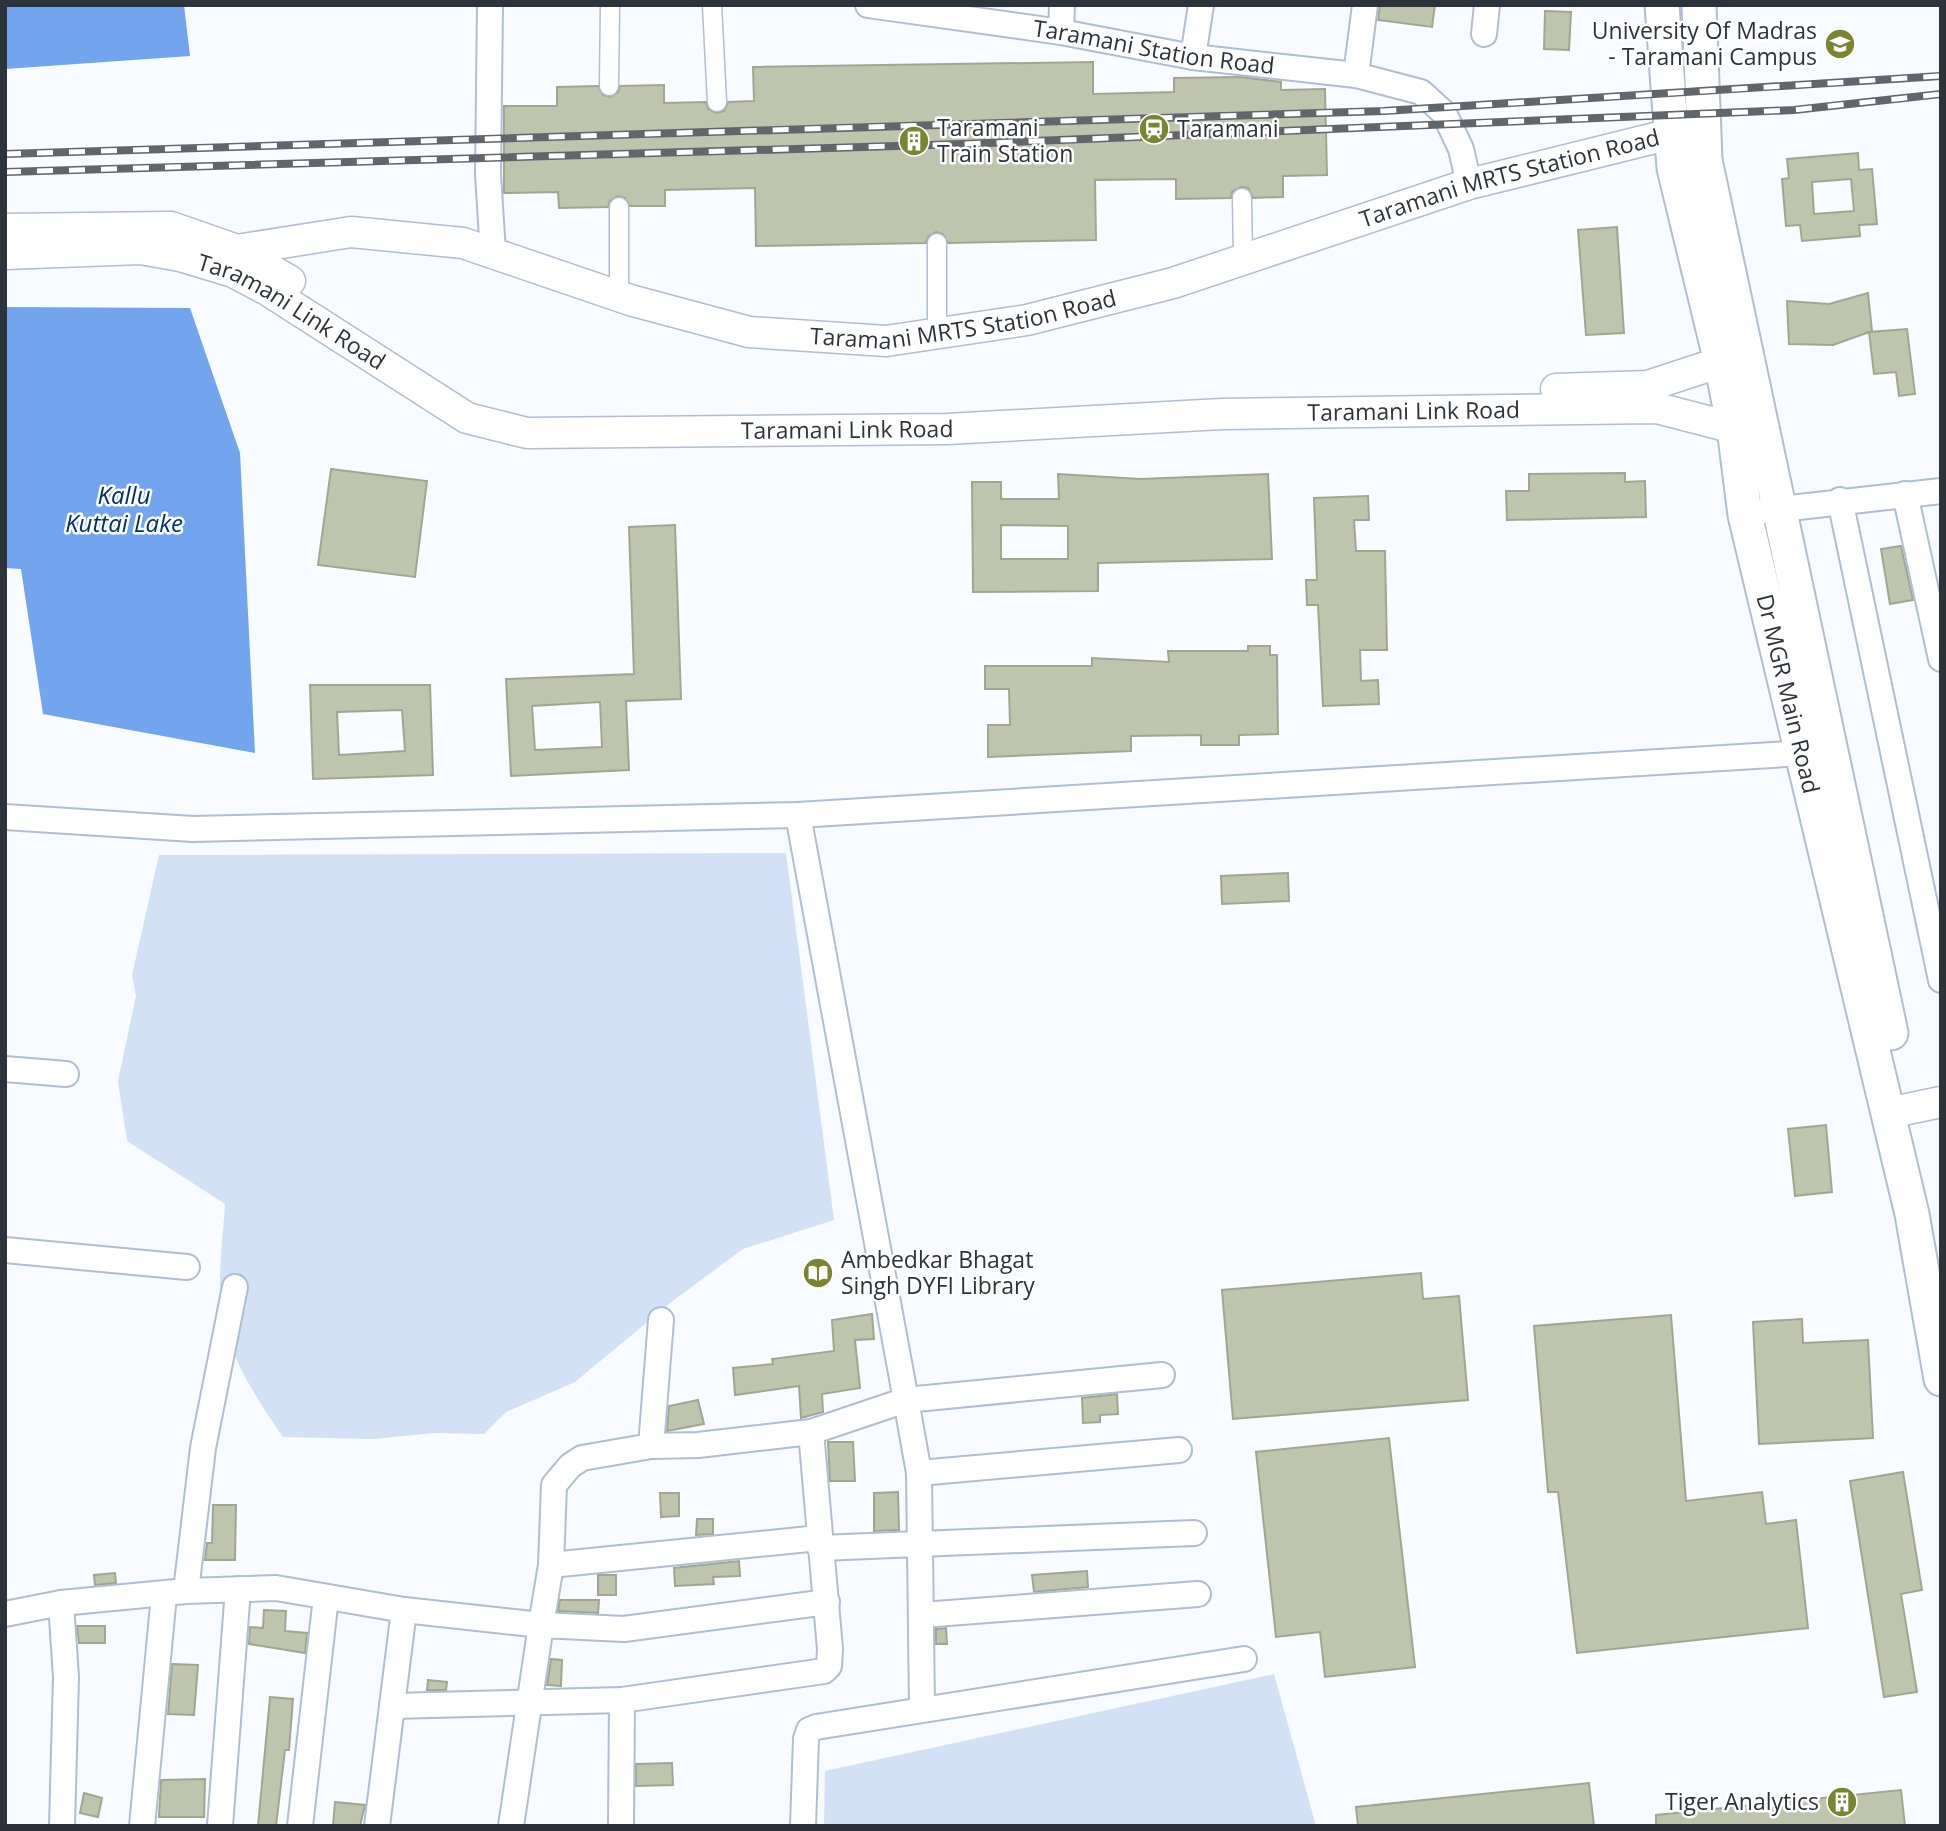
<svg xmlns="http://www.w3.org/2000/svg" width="1946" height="1831" viewBox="0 0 1946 1831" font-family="'Open Sans',sans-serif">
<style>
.green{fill:#d2e1f5}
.water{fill:#72a5ed}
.building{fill:#bfc4ac;stroke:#a2a68f;stroke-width:2;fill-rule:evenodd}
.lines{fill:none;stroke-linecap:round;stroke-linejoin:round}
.pedestrian-casing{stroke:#afbed3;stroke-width:21}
.minor-casing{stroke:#afbed3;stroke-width:28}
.tertiary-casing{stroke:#afbed3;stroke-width:33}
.secondary-casing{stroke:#afbed3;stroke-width:37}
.pedestrian{stroke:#fff;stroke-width:18}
.minor{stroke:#fff;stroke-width:24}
.tertiary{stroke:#fff;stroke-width:30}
.secondary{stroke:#fff;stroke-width:33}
.rail-casing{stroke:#61666d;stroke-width:8}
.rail{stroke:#fff;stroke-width:5;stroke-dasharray:16;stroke-linecap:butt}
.labels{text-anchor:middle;stroke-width:5;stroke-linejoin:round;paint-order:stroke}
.poi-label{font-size:23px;fill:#2d333b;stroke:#fff;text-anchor:start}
.street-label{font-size:23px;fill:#2d333b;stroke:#fff}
.water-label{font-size:24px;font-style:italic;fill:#002f6e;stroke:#fff}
</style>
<rect width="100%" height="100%" fill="#f8fbff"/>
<path class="green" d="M786 853 834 1220 743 1249 674 1300 575 1382 506 1412 484 1434 434 1433 373 1439 283 1437C261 1405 238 1370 226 1333 214 1300 223 1240 225 1204L127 1141 118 1081 136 996 132 975 159 855Z
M1274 1674 1316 1826H824L825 1771Z"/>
<path class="water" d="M5 5H184L190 56 5 69Z
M5 307 190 308 240 453 255 753 43 714 21 569 5 568Z"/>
<path class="building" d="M1380 5H1435L1432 27 1378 20Z
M1545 11 1571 12 1569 50 1544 49Z
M1093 62V94L1174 92V78L1241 77 1281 82V90L1325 89 1327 175 1283 176V197L1253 198 1248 188 1241 187 1232 192 1231 198 1176 199V179L1095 180 1096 240 948 243 943 234 936 232 928 237 926 243 756 246 755 188 665 190V206H630L625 198 618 196 610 201 608 207 559 208 558 192 504 193V106H557V87L598 86 603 95 610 97 618 92 620 86 664 85V103L706 102 708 109 717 113 724 111 728 102 754 101 753 67Z
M1858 153 1859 170 1872 169 1877 224 1859 225 1860 236 1802 241 1800 225 1786 226 1782 179 1789 178 1787 159ZM1851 179 1854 211 1814 214 1812 182Z
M1617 227 1624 333 1586 335 1578 230Z
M1868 293 1872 331 1833 345 1789 344 1787 301 1829 304Z
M1907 329 1915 394 1899 396 1896 372 1874 374 1869 332Z
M331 469 427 481 415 577 318 565Z
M1625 473V482L1645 481 1646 517 1507 520 1506 491H1529V474Z
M1058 474 1140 479 1268 474 1272 559 1098 563V591L973 592 972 482H1001V499H1059ZM1001 525 1068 526V559H1001Z
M1368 496 1369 520H1354L1356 551H1385L1387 650H1360L1361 681 1378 680 1379 704 1323 706 1318 605H1307L1306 580H1317L1314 498Z
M675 525 681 699 626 701 629 770 511 776 506 679 634 674 629 527ZM600 702 602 747 535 750 532 706Z
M1901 546 1913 600 1890 604 1881 549Z
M1248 646H1270V655H1277L1278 734 1239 735V745H1201V735L1131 736V751L988 757V725H1010L1009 689H985V666H1092V658L1169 662 1168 651H1248Z
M310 685H430L433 775 313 779ZM402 710 405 751 339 755 337 712Z
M1288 873 1289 901 1222 904 1221 876Z
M1826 1125 1832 1192 1795 1196 1788 1129Z
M1421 1273 1423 1299 1459 1296 1468 1400 1233 1419 1222 1290Z
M872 1314 874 1339 855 1340 860 1388 822 1394 823 1412 801 1418 799 1386 735 1395 733 1368 773 1364 772 1359 834 1351 832 1320Z
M1671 1315 1686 1501 1762 1492 1766 1524 1796 1520 1808 1628 1577 1653 1558 1492H1548L1534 1326Z
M1802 1319 1803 1343 1868 1340 1873 1438 1759 1444 1753 1322Z
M1117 1394 1118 1414 1100 1415V1422L1083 1423 1082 1398Z
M698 1400 704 1424 667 1431 669 1406Z
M1389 1438 1415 1667 1325 1677 1320 1632 1276 1637 1256 1452Z
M828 1442H853L855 1481H830Z
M1903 1472 1922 1590 1901 1594 1917 1692 1884 1697 1850 1481Z
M898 1492 899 1530 874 1531V1493Z
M660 1493H679V1516L661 1517Z
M213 1505H236L235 1560H205L207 1543H212Z
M697 1519H713V1534L696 1535Z
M739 1561 740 1576 713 1577 714 1584 675 1586 674 1568Z
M1087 1571 1088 1587 1034 1592 1032 1575Z
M115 1573 116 1583 95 1585 94 1575Z
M598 1575H616V1595H598Z
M560 1600H599L598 1613 558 1611Z
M264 1610 286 1611 285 1631 307 1633 305 1653 249 1644 250 1627 263 1628Z
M77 1626H105V1643H79Z
M946 1628 947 1644H936V1629Z
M551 1659 562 1660 561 1686 547 1685Z
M172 1664 198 1665 194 1715 168 1714Z
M428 1680 447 1682 446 1690H427Z
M270 1697 293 1699 289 1750H285L276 1826H258Z
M672 1763 673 1785 636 1786V1764Z
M205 1779 204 1817H159L161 1780Z
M1589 1783 1594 1826H1358L1356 1807Z
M1901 1790 1905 1826H1656V1815Z
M84 1793 102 1798 98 1817 80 1813Z
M335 1802 365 1805 360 1826H333Z"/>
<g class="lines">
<g class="pedestrian-casing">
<path id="pedestrian" d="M712 5 717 102
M609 86 610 5
M1242 198 1243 260
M937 243V333
M619 296V207"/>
</g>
<g class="minor-casing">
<g id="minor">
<path d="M490 5 488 174 493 253"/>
<path id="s1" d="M868 5 1061 32 1193 57 1356 75 1421 92 1444 113 1461 149 1469 184"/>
<path d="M1061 32 1062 5"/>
<path d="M1484 34 1487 5"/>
<path d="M1193 57 1201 5"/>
<path d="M1356 75 1365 5"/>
<path d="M1905 494 1941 659"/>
<path d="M1840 500 1941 980"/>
<path d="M1764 511 1941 491"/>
<path d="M5 817 193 829 798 815 1803 753"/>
<path d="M5 1069 66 1074"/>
<path d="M5 1250 187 1267"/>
<path d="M651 1446 661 1320"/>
<path d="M919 1473 1179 1450"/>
<path d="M820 1548 1194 1533"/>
<path d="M551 1565 819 1538"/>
<path d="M186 1591 203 1448 235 1287"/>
<path d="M61 1603 66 1677 62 1826"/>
<path d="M5 1614 61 1603 186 1591 276 1588 404 1610 541 1625 551 1565 554 1485 570 1466 582 1458 651 1446 698 1445 811 1432 906 1400 798 815"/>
<path d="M922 1615 1198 1594"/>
<path d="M392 1706 622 1700 824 1671 829 1666 830 1649 811 1432"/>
<path d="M922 1708 919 1473 906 1400 1162 1375"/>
<path d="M142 1826 164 1595"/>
<path d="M220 1826 238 1589"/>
<path d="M300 1826 326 1597"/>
<path d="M377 1826 404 1610"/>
<path d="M511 1826 541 1625 624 1629 827 1602"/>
<path d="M621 1826 622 1700"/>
<path d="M803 1826 806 1739 809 1730 816 1727 1244 1659"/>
</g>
</g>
<g class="tertiary-casing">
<g id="tertiary">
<path d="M5 229 171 227 237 250 290 281"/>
<path id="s2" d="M5 254 141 249 180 256 233 272 269 291 467 418 527 433 947 429 1222 414 1657 408 1734 428"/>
<path id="s3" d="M236 257 237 250 351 232 463 243 630 300 749 332 886 341 1027 320 1173 283 1469 184 1671 134H1693"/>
<path d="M1556 389 1648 386 1721 362"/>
<path d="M1888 1113 1941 1102"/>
</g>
</g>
<g class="secondary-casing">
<g id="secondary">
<path id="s4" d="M1662 5 1674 168 1721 362 1734 428 1745 515 1912 1214 1941 1379"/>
<path d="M1699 5 1705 160 1891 1033"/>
</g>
</g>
<use href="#pedestrian" class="pedestrian"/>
<use href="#minor" class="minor"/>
<use href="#tertiary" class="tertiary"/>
<use href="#secondary" class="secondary"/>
<g class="rail-casing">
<path id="rail" d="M5 154 1384 111 1941 76
M5 172 964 144 1794 110 1941 94"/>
</g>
<use href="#rail" class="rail"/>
</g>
<defs>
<g id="university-disc" transform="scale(1.575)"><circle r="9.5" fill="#7a8431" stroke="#fff"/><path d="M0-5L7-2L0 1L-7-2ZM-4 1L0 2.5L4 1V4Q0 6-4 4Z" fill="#fff"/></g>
<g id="station-disc" transform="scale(1.575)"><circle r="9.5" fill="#7a8431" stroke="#fff"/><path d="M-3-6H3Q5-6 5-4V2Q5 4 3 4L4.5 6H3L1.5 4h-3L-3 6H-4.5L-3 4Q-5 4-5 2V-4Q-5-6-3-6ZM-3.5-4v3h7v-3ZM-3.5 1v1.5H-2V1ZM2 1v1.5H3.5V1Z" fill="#fff"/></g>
<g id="building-disc" transform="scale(1.575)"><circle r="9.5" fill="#7a8431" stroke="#fff"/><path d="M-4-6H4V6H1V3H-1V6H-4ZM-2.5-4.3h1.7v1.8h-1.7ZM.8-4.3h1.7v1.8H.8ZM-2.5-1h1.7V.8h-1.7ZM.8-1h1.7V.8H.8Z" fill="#fff"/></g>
<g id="library-disc" transform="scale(1.575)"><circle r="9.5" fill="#7a8431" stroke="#fff"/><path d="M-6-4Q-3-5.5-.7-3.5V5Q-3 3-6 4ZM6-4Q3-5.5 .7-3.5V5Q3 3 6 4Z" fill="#fff"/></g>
</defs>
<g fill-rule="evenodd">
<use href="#university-disc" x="1840" y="44"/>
<use href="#station-disc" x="1154" y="129"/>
<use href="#building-disc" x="914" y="141"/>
<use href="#library-disc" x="818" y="1273"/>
<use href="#building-disc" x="1842" y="1802"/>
</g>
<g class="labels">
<g class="poi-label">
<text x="1817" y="39" text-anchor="end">University Of Madras<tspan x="1817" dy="26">- Taramani Campus</tspan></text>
<text x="937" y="136">Taramani<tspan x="937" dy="26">Train Station</tspan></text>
<text x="1177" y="137">Taramani</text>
<text x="841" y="1268">Ambedkar Bhagat<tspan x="841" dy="26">Singh DYFI Library</tspan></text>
<text x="1819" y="1810" text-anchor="end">Tiger Analytics</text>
</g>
<g class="street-label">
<text dy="8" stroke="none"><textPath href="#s1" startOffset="289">Taramani Station Road</textPath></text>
<text dy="8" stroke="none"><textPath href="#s3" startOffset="1318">Taramani MRTS Station Road</textPath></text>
<text dy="8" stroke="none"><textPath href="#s2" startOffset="301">Taramani Link Road</textPath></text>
<text dy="8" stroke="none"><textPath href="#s3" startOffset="751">Taramani MRTS Station Road</textPath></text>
<text dy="8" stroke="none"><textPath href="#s2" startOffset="1456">Taramani Link Road</textPath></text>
<text dy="8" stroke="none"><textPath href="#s2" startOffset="889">Taramani Link Road</textPath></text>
<text dy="8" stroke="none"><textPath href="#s4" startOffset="702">Dr MGR Main Road</textPath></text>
</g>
<g class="water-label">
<text x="124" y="504">Kallu<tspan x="124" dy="28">Kuttai Lake</tspan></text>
</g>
</g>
<rect width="1946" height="1831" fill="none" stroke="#2d333b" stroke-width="14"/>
</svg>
